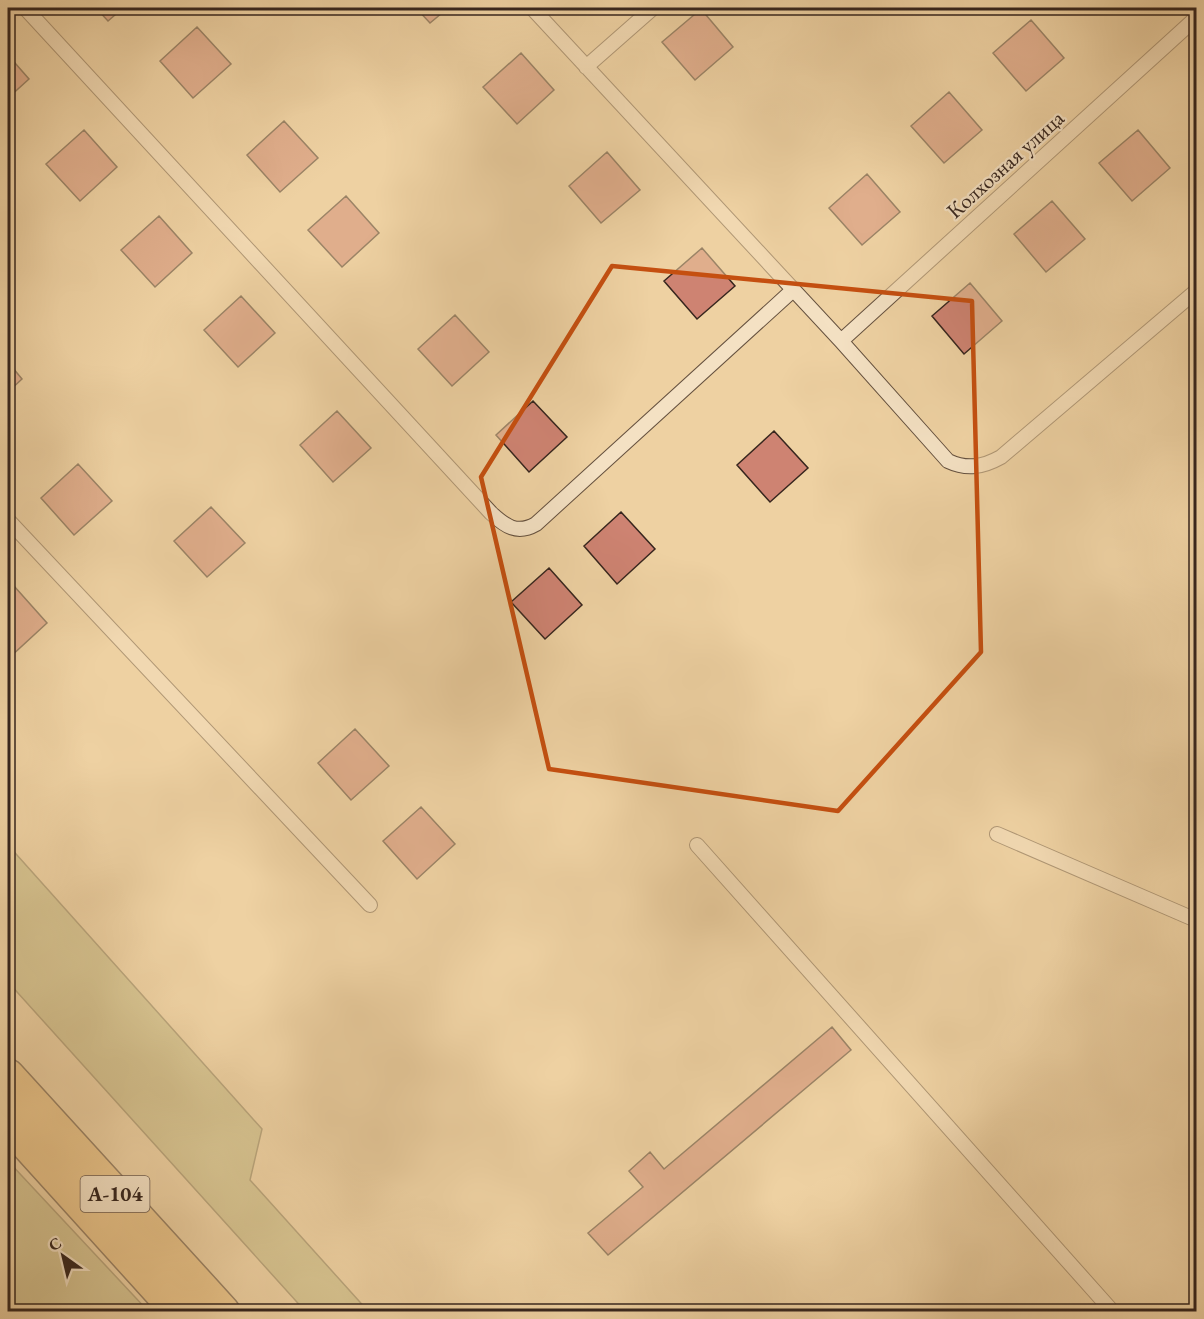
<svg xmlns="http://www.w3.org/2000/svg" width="1204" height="1319" viewBox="0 0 1204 1319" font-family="'EB Garamond',serif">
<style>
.green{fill:#bfb980;stroke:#7b704f;stroke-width:1.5}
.building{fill:#ce8372;stroke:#37261e;stroke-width:1.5}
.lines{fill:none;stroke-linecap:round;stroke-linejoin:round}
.service-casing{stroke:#65513f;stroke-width:16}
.trunk-casing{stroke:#37261e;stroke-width:36}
.service{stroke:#f4e1c3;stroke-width:14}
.trunk{stroke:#e7b871;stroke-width:33}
.marked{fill:none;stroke:#c54f10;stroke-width:4.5;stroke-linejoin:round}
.labels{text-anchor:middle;stroke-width:4.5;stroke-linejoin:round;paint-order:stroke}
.shield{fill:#f4e1c3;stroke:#705e50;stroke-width:1.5}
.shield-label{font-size:21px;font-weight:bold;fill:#37261e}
.street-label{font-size:22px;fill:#37261e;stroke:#f4e1c3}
</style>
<rect width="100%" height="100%" fill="#eed1a2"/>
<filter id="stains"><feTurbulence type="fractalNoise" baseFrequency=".00333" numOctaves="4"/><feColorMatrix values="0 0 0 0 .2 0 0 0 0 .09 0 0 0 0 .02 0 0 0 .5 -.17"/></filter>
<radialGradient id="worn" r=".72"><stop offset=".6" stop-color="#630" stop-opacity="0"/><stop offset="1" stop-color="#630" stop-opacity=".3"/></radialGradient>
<path class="green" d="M8 845 262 1129 250 1180 368 1311H305L8 982Z
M8 1161 148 1311 10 1312 8 1309Z"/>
<path class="building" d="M96 8H123L108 21Z
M416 8H448L430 23Z
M701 9 733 47 695 80 662 42Z
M1031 20 1064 58 1026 91 993 53Z
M197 27 231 64 193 98 160 61Z
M521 53 554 90 517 124 483 87Z
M8 55 29 79 8 98Z
M949 92 982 130 944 163 911 126Z
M284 121 318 158 280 192 247 155Z
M84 130 117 167 80 201 46 164Z
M1138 130 1170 168 1132 201 1099 163Z
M607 152 640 190 601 223 569 186Z
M867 174 900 212 862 245 829 208Z
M346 196 379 233 342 267 308 230Z
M1052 201 1085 239 1046 272 1014 234Z
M159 216 192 253 155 287 121 250Z
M702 248 735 286 697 319 664 281Z
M970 283 1002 321 964 354 932 316Z
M241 296 275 333 238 367 204 330Z
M455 315 489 352 452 386 418 349Z
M8 362 22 379 8 392Z
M533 401 567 437 529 472 496 435Z
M337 411 371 448 333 482 300 445Z
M774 431 808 468 770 502 737 465Z
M78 464 112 501 74 535 41 498Z
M211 507 245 543 207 577 174 541Z
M621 512 655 549 617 584 584 546Z
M549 568 582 605 545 639 511 602Z
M14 586 47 623 10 657 8 654V592Z
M355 729 389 766 351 800 318 763Z
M421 807 455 844 417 879 383 841Z
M832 1027 851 1050 608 1255 588 1233 643 1187 629 1171 650 1152 664 1169Z"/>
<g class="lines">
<g class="service-casing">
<path id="service" d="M25 8 491 513C505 526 517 535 536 524L793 290
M532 8 841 341 948 461C967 470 983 467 1001 457L1196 291
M586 67 653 8
M841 341 1196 18
M8 520 370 905
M997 834 1196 920
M697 845 1113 1312"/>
</g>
<g class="trunk-casing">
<path id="trunk" d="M8 1076 223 1312
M8 1123 179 1312"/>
</g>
<use href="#service" class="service"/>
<use href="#trunk" class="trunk"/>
</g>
<path d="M0 0H1204V1319H0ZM612 266 972 301 981 652 838 811 549 769 481 477Z" fill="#eed1a2" fill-opacity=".55" fill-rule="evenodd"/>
<path class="marked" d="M612 266 972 301 981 652 838 811 549 769 481 477Z"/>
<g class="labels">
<rect class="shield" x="80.5" y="1176" width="69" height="36" rx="4.5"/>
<g class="shield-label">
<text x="115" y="1201">А-104</text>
</g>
<g class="street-label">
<text transform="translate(1005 164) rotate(-42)" y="8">Колхозная улица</text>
</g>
</g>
<rect width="1204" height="1319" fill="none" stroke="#eed1a2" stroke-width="30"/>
<rect x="9" y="9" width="1186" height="1301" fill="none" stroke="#37261e" stroke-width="3"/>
<rect x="15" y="15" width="1174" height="1289" fill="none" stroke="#37261e" stroke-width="1.5"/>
<g transform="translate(63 1256) rotate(326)" stroke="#f4e1c3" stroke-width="4.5" paint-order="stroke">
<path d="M0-4.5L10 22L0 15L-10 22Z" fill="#37261e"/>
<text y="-9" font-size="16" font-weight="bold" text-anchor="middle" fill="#37261e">С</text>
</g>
<rect width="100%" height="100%" filter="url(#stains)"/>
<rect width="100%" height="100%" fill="url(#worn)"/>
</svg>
